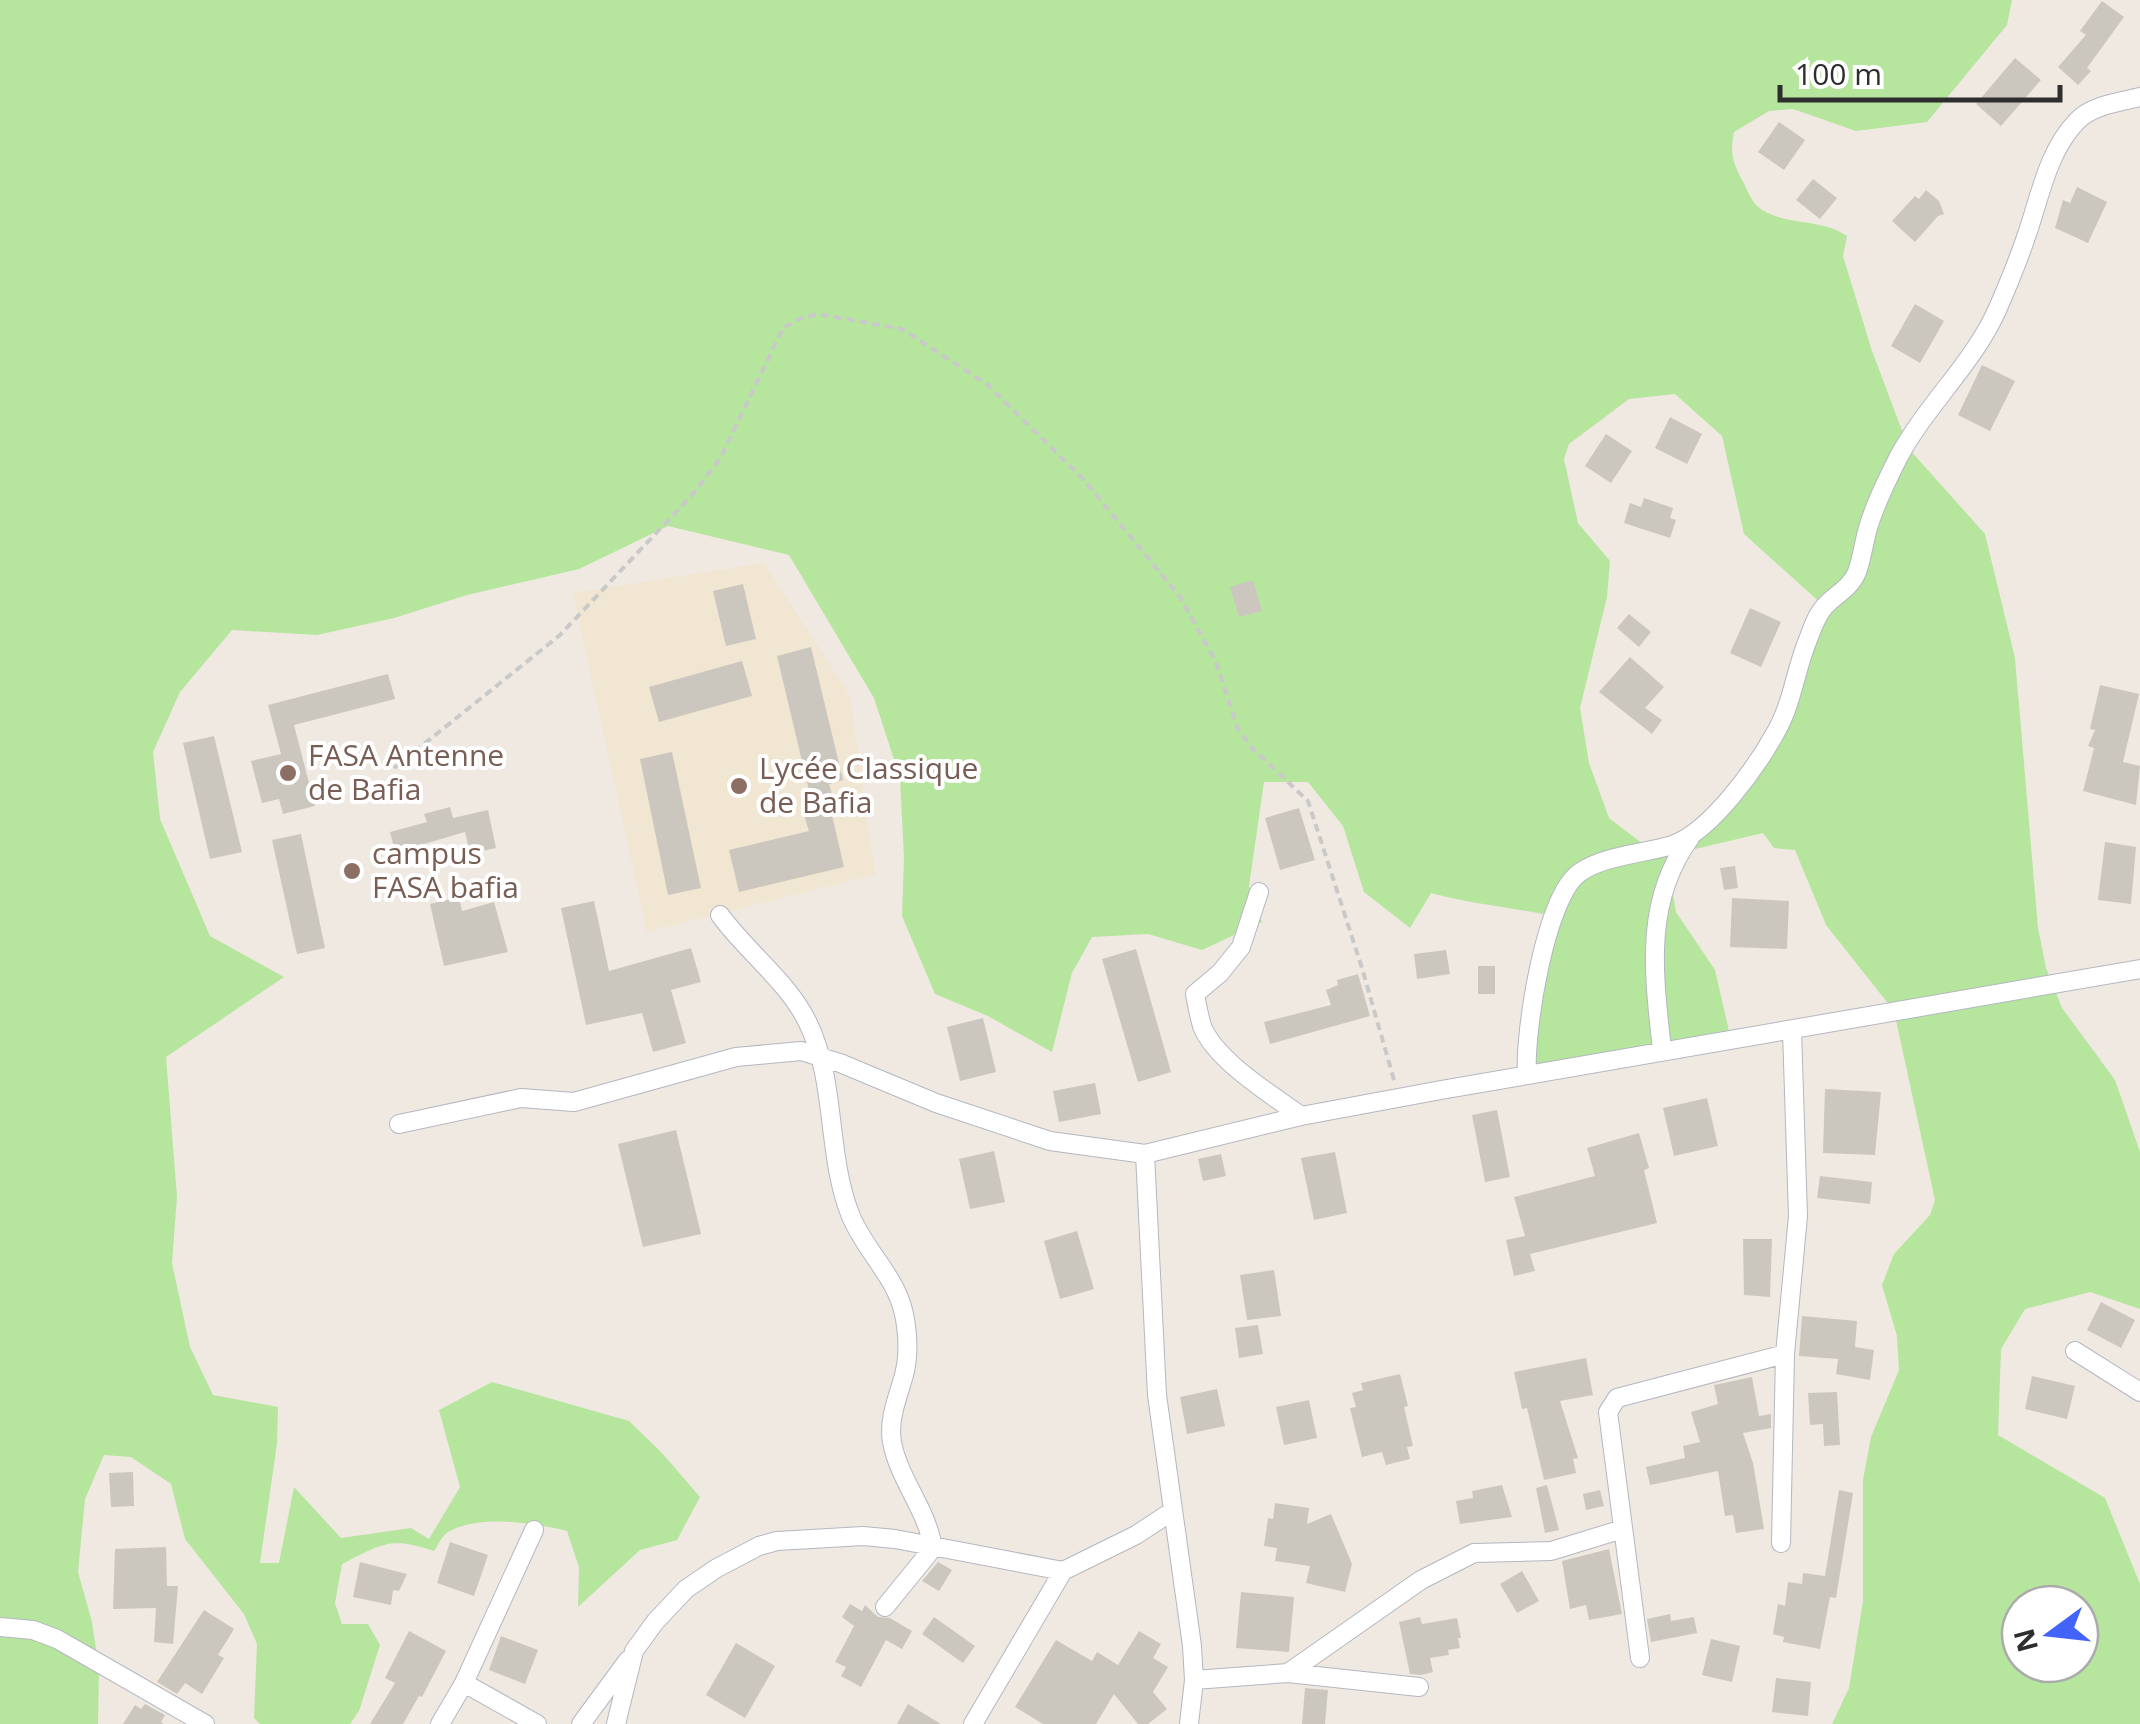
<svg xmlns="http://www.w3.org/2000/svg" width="2140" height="1724" viewBox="0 0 2140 1724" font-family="'Open Sans',sans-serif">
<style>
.education{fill:#f0e6d1}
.green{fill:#b6e59e;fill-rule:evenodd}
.building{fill:#cbc7bf}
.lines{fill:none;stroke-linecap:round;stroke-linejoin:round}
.minor-casing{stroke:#b4b7c1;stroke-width:20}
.path{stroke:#c9c9c9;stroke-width:4;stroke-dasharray:8 5;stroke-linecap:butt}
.minor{stroke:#fff;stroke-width:18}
.education-dot{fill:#8d6e63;stroke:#fff;stroke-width:4}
.labels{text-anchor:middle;stroke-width:8;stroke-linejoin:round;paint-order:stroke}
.education-label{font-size:30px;fill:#785e54;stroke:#fff;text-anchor:start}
</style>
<rect width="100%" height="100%" fill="#efe9e1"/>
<path class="education" d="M764 563 850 696 875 875 647 932 573 593Z"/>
<path class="green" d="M0 0H2012L2007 25 1927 122 1856 131 1793 109 1769 111 1734 132C1730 150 1732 161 1741 178 1746 186 1750 199 1757 206 1782 227 1821 217 1847 236L1843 256 1872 351 1909 449 1985 534 2015 658 2038 928 2046 968 2062 1008 2115 1080 2140 1152V1309L2090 1292 2025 1309 2001 1349 1998 1435 2105 1498 2140 1584V1724H1832L1849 1688 1863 1601V1480L1871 1437 1899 1370 1897 1336 1882 1285 1894 1254 1930 1215 1935 1200 1894 1011 1826 925 1795 850 1774 848 1763 833 1678 853 1672 888 1676 912 1715 970 1731 1040 1525 1077 1552 916C1511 907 1471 904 1431 893L1410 928 1364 892 1343 826 1308 782H1264L1249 886 1262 922 1202 950 1148 934 1092 937 1072 973 1052 1052 988 1016 935 994 902 916 904 857 900 778 874 698 789 555 668 526 579 569 467 595 394 618 317 635 232 630 180 692 153 752 160 819 210 936 284 977 166 1057 177 1197 172 1263 190 1347 213 1395 278 1407 277 1443 260 1563H279L294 1487 341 1538 411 1528 429 1539 460 1487 439 1410 492 1382 629 1421 662 1453 700 1497 677 1540 640 1550 578 1607 579 1567 567 1531C535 1523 478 1514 448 1532 442 1536 438 1545 434 1551 390 1536 382 1544 342 1564L335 1603 342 1624H368L380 1645 359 1711 350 1724H260L254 1718 257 1644 244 1614 185 1539 171 1484 131 1457 104 1455 85 1499 78 1572 92 1622 99 1669 98 1724H0ZM1675 394 1722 436 1744 534 1824 606 1778 728 1696 832 1643 844 1609 818 1589 763 1580 708 1607 597 1610 561 1578 523 1564 459 1569 444 1629 399ZM2020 1604H2080V1664H2020Z"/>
<path class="building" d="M2102 1 2124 17 2087 68 2091 71 2078 85 2058 67 2086 35 2080 31Z
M2015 58 2041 80 2001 126 1976 104Z
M1779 122 1805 140 1784 170 1758 152Z
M1813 179 1837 198 1820 219 1796 200Z
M2077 187 2107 202 2088 243 2055 228 2063 200 2070 203Z
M1926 190 1939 201 1944 214 1938 216 1915 242 1892 221 1915 196 1919 199Z
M1915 304 1944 321 1920 363 1891 346Z
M1982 365 2015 381 1990 431 1958 415Z
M1670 417 1702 434 1687 464 1655 448Z
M1606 434 1632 451 1611 483 1585 466Z
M1644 498 1673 508 1670 518 1676 520 1670 538 1624 523 1630 503 1641 507Z
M1253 580 1262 611 1239 617 1230 587Z
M743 584 756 639 726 646 713 591Z
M1750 608 1781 622 1761 667 1730 653Z
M1629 614 1651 632 1639 647 1617 628Z
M811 647 843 780 829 784 838 814 832 815 844 867 739 892 729 850 809 831 801 806 812 803 777 656Z
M1630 657 1664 687 1645 708 1662 720 1652 734 1599 692Z
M742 661 752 696 659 722 649 687Z
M388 674 395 699 294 725 315 806 283 814 279 799 262 803 251 761 281 754 268 705Z
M2100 685 2139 694 2123 762 2140 766 2136 805 2083 791 2094 748 2088 746 2095 730 2090 729Z
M214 736 242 852 210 859 183 743Z
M672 752 701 888 668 895 640 759Z
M450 807 453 818 488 810 496 848 470 854 465 832 424 844 427 856 398 863 390 832 427 822 424 814Z
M1299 808 1315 860 1280 870 1265 818Z
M301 834 325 948 297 954 272 840Z
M2105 842 2136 847 2131 904 2098 900Z
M1735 866 1738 888 1724 890 1720 868Z
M459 897 462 911 494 902 508 952 444 966 430 904Z
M1732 898 1789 901 1787 949 1730 947Z
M594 901 609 971 691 948 701 982 671 990 686 1043 653 1052 642 1013 586 1025 561 908Z
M1136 949 1171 1072 1138 1082 1102 959Z
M1446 950 1450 974 1417 979 1414 954Z
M1478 966H1495V994H1478Z
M1358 974 1370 1016 1270 1044 1264 1022 1331 1005 1326 990 1338 985 1337 980Z
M983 1018 996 1072 960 1081 947 1027Z
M1095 1083 1101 1114 1059 1122 1053 1091Z
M1825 1089 1881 1092 1875 1155 1823 1153Z
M1707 1098 1718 1146 1674 1156 1663 1108Z
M1497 1110 1510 1177 1485 1182 1472 1115Z
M676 1130 701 1234 643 1247 618 1144Z
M1639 1133 1649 1168 1644 1170 1657 1223 1530 1254 1535 1271 1514 1276 1506 1240 1525 1236 1514 1197 1595 1176 1587 1148Z
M994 1151 1005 1202 970 1209 959 1159Z
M1335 1152 1347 1213 1314 1220 1301 1158Z
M1221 1154 1226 1176 1203 1181 1198 1159Z
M1820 1176 1872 1182 1870 1204 1817 1198Z
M1077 1231 1094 1289 1060 1299 1044 1241Z
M1743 1239H1772L1770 1297 1744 1295Z
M1274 1270 1281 1316 1247 1320 1240 1275Z
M2101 1302 2135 1320 2121 1348 2087 1330Z
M1802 1316 1857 1321 1855 1347 1874 1350 1870 1380 1836 1374 1838 1359 1799 1356Z
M1258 1325 1263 1354 1239 1358 1235 1328Z
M1586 1358 1593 1395 1560 1401 1578 1458 1573 1459 1576 1473 1544 1480 1527 1408 1522 1409 1514 1372Z
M1400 1374 1408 1406 1404 1407 1413 1446 1407 1447 1410 1459 1386 1465 1382 1452 1362 1457 1350 1408 1356 1407 1352 1393 1363 1390 1361 1383Z
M2032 1376 2075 1386 2067 1419 2025 1409Z
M1752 1377 1759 1416 1771 1414V1428L1743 1433 1753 1463 1764 1529 1736 1533 1733 1515 1725 1516 1718 1471 1650 1485 1646 1467 1685 1458 1683 1446 1700 1442 1691 1412 1718 1404 1714 1385Z
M1217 1389 1225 1426 1187 1434 1180 1397Z
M1837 1392 1840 1445 1824 1446 1823 1424 1810 1425 1808 1393Z
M1309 1400 1317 1438 1284 1445 1276 1407Z
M133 1472 134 1506 111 1507 109 1473Z
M1502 1485 1512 1517 1460 1524 1456 1501 1473 1498 1472 1491Z
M1547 1485 1559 1530 1545 1533 1536 1488Z
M1600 1490 1604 1506 1586 1510 1583 1494Z
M1839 1490 1853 1493 1836 1598 1830 1597 1820 1649 1783 1642 1784 1637 1773 1634 1778 1604 1785 1606 1788 1582 1802 1584 1803 1573 1825 1576Z
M1275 1503 1309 1508 1307 1524 1331 1514 1352 1564 1345 1592 1306 1583 1310 1566 1275 1561 1277 1548 1264 1546 1268 1518 1273 1519Z
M450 1542 488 1555 474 1596 437 1583Z
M166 1547 167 1586H178L173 1644 154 1642 156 1608 113 1609 115 1549Z
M1609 1549 1622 1614 1589 1620 1586 1605 1570 1609 1562 1561Z
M360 1562 407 1574 399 1591 393 1590 391 1605 353 1597Z
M938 1562 952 1570 939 1591 922 1581Z
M1522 1571 1539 1601 1517 1613 1500 1584Z
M1241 1592 1294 1597 1289 1652 1236 1648Z
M850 1604 862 1611 865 1605 878 1617 890 1618 912 1631 902 1649 886 1640 861 1687 841 1676 846 1667 835 1662 854 1626 842 1617Z
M204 1610 234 1629 218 1655 224 1658 202 1694 185 1683 177 1694 157 1682Z
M1670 1614 1671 1621 1694 1617 1697 1633 1651 1642 1647 1619Z
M934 1617 975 1646 963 1663 922 1634Z
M1420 1617 1422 1624 1457 1618 1461 1638H1458L1460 1648 1448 1650 1449 1655 1430 1658 1433 1672 1421 1675 1410 1674 1399 1622Z
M409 1631 446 1651 422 1697 419 1696 403 1724H370L395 1683 385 1678Z
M1139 1631 1161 1644 1153 1658 1168 1667 1153 1692 1167 1709 1148 1724H1138L1114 1694 1096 1724H1043L1015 1707 1056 1640 1092 1661 1097 1652 1118 1665Z
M501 1636 538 1650 525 1684 489 1670Z
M1711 1639 1740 1646 1732 1682 1702 1675Z
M736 1643 775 1666 745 1718 706 1695Z
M1776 1678 1811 1682 1808 1716 1772 1712Z
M1305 1688 1328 1690 1325 1724H1302Z
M145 1704 165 1715 161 1722 164 1724H123L135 1705 141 1709Z
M908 1704 941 1724H897Z"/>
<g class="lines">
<g class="minor-casing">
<path id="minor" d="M1259 892 1241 947 1220 973 1195 994C1197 1005 1199 1016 1202 1026 1215 1060 1272 1095 1301 1116
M720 915C747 952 787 981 807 1021 837 1081 826 1152 850 1214 864 1250 896 1276 904 1314 908 1334 909 1356 904 1375 898 1397 888 1419 892 1442 899 1480 927 1509 933 1548L885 1607
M1662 1050C1654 975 1643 903 1690 838
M1527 1075C1524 1033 1545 898 1579 873 1604 855 1643 854 1672 845 1711 832 1758 765 1777 730 1793 701 1796 667 1809 637 1813 626 1818 612 1827 604 1838 593 1851 587 1857 572 1862 558 1864 542 1868 528 1875 504 1887 480 1898 458 1926 405 1974 363 1998 308 2008 285 2018 261 2026 237 2040 198 2047 152 2077 121 2092 105 2120 102 2140 97
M399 1124 521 1098 574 1102 736 1057 801 1051 840 1063 936 1103 1050 1141 1145 1154
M2075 1351 2140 1392
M1781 1543 1785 1354 1798 1216 1792 1031
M0 1627 33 1630 57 1639 205 1724
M1640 1658 1608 1412 1617 1398 1785 1354
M1288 1673 1421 1580 1474 1553 1551 1551 1623 1529
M1194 1680 1288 1673 1419 1687
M464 1683 534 1530
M440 1724 464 1683 537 1724
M581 1724 628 1660
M616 1724 634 1651 655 1622 686 1589 717 1568 759 1546 777 1541 863 1536 895 1539 1063 1571 1136 1535 1171 1512
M973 1724 1063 1571
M1189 1724 1194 1680 1192 1646 1157 1395 1145 1154 1301 1116 1441 1090 2140 969"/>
</g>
<path class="path" d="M394 768 560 635 693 494 721 457 783 328 799 319 818 314 902 329 988 385 1084 480 1180 597 1216 662 1238 729 1252 748 1308 801 1362 968 1394 1080"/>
<use href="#minor" class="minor"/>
</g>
<g class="education-dot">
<circle cx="288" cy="773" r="10"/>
<circle cx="739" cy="786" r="10"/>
<circle cx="352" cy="871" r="10"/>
</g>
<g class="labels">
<g class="education-label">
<text x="308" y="766">FASA Antenne<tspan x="308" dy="34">de Bafia</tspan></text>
<text x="759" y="779">Lycée Classique<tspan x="759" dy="34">de Bafia</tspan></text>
<text x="372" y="864">campus<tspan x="372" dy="34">FASA bafia</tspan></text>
</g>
</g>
<g transform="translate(2050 1634) rotate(255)"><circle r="48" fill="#ffffff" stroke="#ababab" stroke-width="2.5"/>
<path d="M0-8L18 38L0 25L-18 38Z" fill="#4264fb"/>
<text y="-15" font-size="28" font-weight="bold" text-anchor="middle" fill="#2e2e2e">N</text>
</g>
<path d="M1780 85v15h280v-15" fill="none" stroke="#2e2e2e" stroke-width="5"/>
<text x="1795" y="85" font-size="30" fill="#2e2e2e" stroke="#ffffff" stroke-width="8" paint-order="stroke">100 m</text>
</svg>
